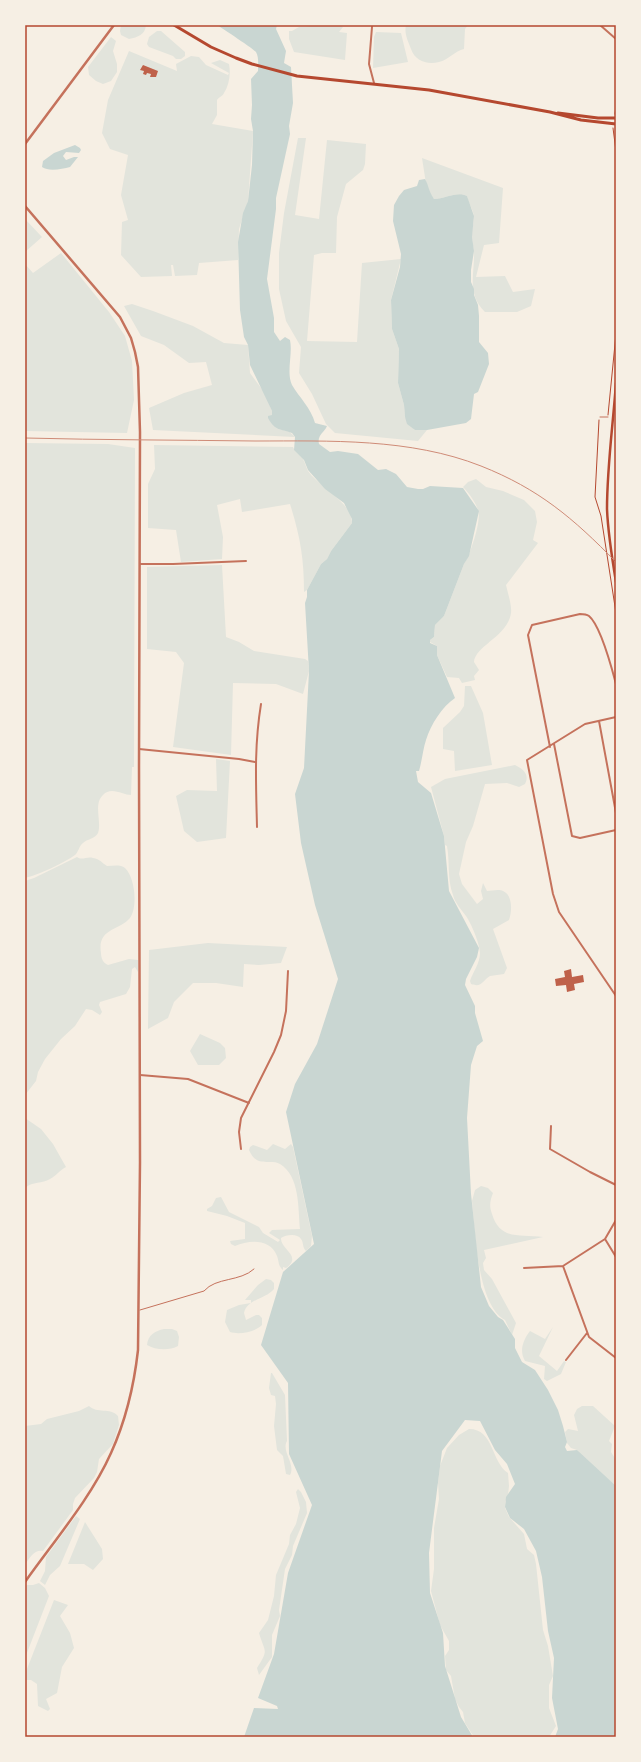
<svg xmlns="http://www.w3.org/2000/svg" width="641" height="1762" viewBox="0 0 641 1762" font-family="'Noto Serif',serif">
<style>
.green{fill:#e2e4dc}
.water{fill:#c9d6d2}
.building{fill:#bf614a}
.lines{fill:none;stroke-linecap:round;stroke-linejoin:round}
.path{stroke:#b5482f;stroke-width:1}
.service{stroke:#c5725c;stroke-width:1}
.minor{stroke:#c5725c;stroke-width:2}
.tertiary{stroke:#c5725c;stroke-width:2.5}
.secondary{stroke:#b5482f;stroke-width:2.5}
.trunk{stroke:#b5482f;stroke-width:3}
.rail{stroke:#cf8b77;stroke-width:1}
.neatline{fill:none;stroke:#b5482f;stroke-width:1.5}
</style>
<rect width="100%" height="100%" fill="#f6efe4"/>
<path class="green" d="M121 25H146C145 35 138 37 129 39L121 35 120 31Z
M316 25H339L343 27 339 32 347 33 345 60 294 52 289 39V31H292L299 27H305Z
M406 25H468L465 29 464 49C455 51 448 60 439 62 427 65 415 61 411 49 408 41 404 34 406 25Z
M157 31H161L185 52V56L181 59H176L173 56 149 47 147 44 149 37Z
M376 32 401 33 408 62 373 68 374 37Z
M111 37 116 41 113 51 117 64V72L111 81 103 84 96 81 89 75 88 67Z
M129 51 177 71 176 64 191 56 199 57 206 65 228 75 229 73 211 63 220 60 229 64C231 74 229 85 224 93 223 96 219 97 217 100V115L212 124 253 131 248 201 239 229 238 260 199 263 197 275 175 276 173 265H171L172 276 141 277 121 255 122 222 128 220 121 195 128 155 110 149 102 133 108 100Z
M298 138H306L295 215 319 219 327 140 366 144 365 164 363 170 346 184 337 217 336 253H322L314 255 307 341 357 342 362 263 401 259 391 300 392 329 399 349 398 383 404 405 405 417 415 430H427L418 441 335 433 326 424 312 394 299 373 301 347 286 321 279 289V253L284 213Z
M422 158 503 188 499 243 484 245 476 277 505 276 513 292 535 289 531 306 517 312H485C466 293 475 274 474 251 473 246 472 240 472 235 472 229 474 223 474 216 473 210 468 202 467 196 457 191 445 199 434 199L427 190Z
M25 219 42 237 25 252Z
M61 253 109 312 125 336 132 361 134 400 127 433 25 431V264L33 273Z
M132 304 153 311 193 326 224 343 248 345 250 373 264 392 272 411V415L295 437 153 430 149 408 184 393 212 385 206 362 189 363 164 345 141 336 124 306Z
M25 443 108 444 135 448 134 767H132L131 795C123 795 111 786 103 795 93 804 102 822 98 833 95 839 87 839 83 843 79 846 78 853 75 855 64 863 38 875 25 878Z
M154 445 293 447C295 452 300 455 303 459 305 463 306 467 308 471 319 487 353 503 352 523L331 551 327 559 321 564 307 590 304 592C304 558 300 536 290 504L242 512 240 499 217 505 223 537 222 559 181 562 176 530 148 528V484L155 469Z
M476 479 486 487 503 491 524 500 535 511 537 522 533 540 538 543 506 585C508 594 512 605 511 613 508 636 475 646 474 662L479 670 474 676 475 680 462 683 459 678 447 677 437 655V646L430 642V640L434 637 435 625 444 616 464 564C470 555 482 520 478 510 476 503 469 493 463 487L468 482Z
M222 565 226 637 239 642 254 651 305 659 308 661 309 671 303 694 276 684 233 683 231 755 173 747 184 663 176 652 147 649V567Z
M465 686H471L483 713 492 765 455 771 454 751 443 749V728L460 712 464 706Z
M216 759 230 761 226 838 197 842 184 831 176 796 187 790 217 791Z
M515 765C523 769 530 774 525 784L519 787 507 783 485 784 473 826 466 842 459 874 462 884 477 904 483 899 481 891 483 883 487 891C491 891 499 889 503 891 513 895 512 912 509 920L493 929 507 968 504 974 490 976C482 981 482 988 471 984L470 981C473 972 480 963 480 953 480 944 471 923 466 916 461 909 455 903 453 895 447 879 450 862 447 846L445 845 444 836 431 787 445 779Z
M77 857C82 861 87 856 93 858 100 859 102 863 107 866 113 866 120 864 125 868 135 877 138 907 130 918 119 931 97 928 101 953 101 958 103 963 108 965L129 959 138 960V972L135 967 132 969 130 987 126 994 100 1002 99 1005 102 1012 100 1015 92 1010 86 1009 75 1026 61 1039 45 1059 38 1072 36 1081 25 1095V881L34 878Z
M208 943 287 947 281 963 259 965 244 964 243 987 216 983H193L174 1002 168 1018 148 1029 149 950Z
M200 1034 220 1043 225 1048 226 1058 219 1065H198L190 1051Z
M25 1118 41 1129 53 1144 66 1167C60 1170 56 1176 50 1179 42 1184 33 1181 25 1188Z
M273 1144 285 1149 291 1144 293 1147 312 1236 311 1246 306 1251C302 1247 304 1243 301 1239 297 1233 286 1235 281 1238 280 1249 303 1256 286 1268L283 1267V1270C278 1266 279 1261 277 1256 270 1238 249 1240 235 1246L231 1244 230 1241 245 1239V1223L227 1216 207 1211V1209L212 1206 216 1198 221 1197 229 1212 259 1227 263 1233 278 1242 280 1240 269 1233 272 1230 300 1229C298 1208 300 1176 280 1164 270 1158 257 1169 249 1150L250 1147 253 1145 267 1150Z
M481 1186 488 1188 493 1193C490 1201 489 1206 492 1214 500 1241 521 1234 543 1237L484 1250 486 1258 483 1263 484 1270 492 1279 516 1323 512 1335 505 1320C477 1305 475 1230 472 1201L475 1190Z
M266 1279 271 1280 274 1283V1289C266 1299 247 1299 244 1313L246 1320 256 1315H259L262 1318V1325C255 1332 239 1335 230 1332L225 1322 227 1310 239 1305 251 1303V1300H245L258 1285Z
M553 1327 539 1356 557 1371 564 1361 566 1362 561 1374 547 1381 544 1379 545 1366 525 1361C519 1351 523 1340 530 1331L545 1339Z
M164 1329H172L177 1331 179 1337 178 1346C169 1351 155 1350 147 1345 148 1335 155 1331 164 1329Z
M271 1373H272L285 1395 287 1441C281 1451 296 1464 290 1475L286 1474 283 1456 277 1450 274 1426 276 1404 275 1396 271 1395 269 1388Z
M89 1406C97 1414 110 1407 118 1416L119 1425 113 1444 99 1459 97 1472 94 1478 75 1498 73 1504V1510L43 1551C35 1549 29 1558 25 1565V1426L41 1424 47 1419 79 1411Z
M582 1406H593L615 1426 609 1441 612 1444 611 1452 616 1460V1486L585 1460 577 1450 571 1448 567 1443 565 1432 568 1429 578 1431 574 1415 577 1409Z
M469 1429C494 1429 491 1462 508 1473L509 1486 508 1495 505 1502V1508L509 1517 524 1534 527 1549 534 1555 536 1564 543 1630 548 1646 553 1676 549 1685V1708L556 1726 549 1737H474L465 1723 463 1712 459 1707 455 1699 451 1676 446 1670 445 1656 449 1650V1641L440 1625 431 1591 434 1569V1528L439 1499 438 1483 440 1466 447 1448 459 1435Z
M298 1489 301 1492 306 1502 307 1513 293 1546 292 1555 285 1569 279 1610 280 1616 272 1635V1657L259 1675 257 1668C269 1649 265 1653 259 1633L268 1620 274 1596 276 1575 289 1544 290 1535 296 1524 300 1508 296 1492Z
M76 1516 80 1519 60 1566 50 1575 45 1585 40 1581 45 1571 46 1557Z
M85 1522 102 1549 103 1559 93 1570 84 1564H68Z
M39 1583 45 1588 49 1596 25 1658V1587L27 1585H33Z
M54 1600 68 1605 60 1616 70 1633 74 1648 62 1667 57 1693 46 1699 50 1709 48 1711 38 1706 37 1684 31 1680H25V1674Z"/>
<path class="water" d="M217 25H277L276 29 286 51 284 63 291 67 293 103 289 126 290 134 276 198V209L267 279 274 318V332L280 341 285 337 290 340C293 354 286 372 292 385 299 397 311 408 315 423L327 426C324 433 317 435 319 444L330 452 338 451 358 454 378 470 386 469 396 474 407 487 418 489H423L430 486 463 488 479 511 469 556 464 564 444 616 435 625 434 637 430 640V643L437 646V655L455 698C442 707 431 724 426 740 423 749 422 761 419 771H416L418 782 431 793 444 836 449 891 479 948 477 957 466 979 465 985 475 1006V1013L483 1041 477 1046 471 1065 467 1118 471 1194 481 1287 489 1306 498 1317 503 1320 515 1339V1348L522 1362 535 1370 548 1390 558 1410 563 1426 567 1442 565 1447 567 1451 577 1450 616 1486V1737H555L558 1729 552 1698 554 1658 548 1631 542 1577 536 1551 524 1529 510 1518 505 1507 506 1497 515 1484 507 1464 495 1450 480 1421 465 1420 442 1451 429 1553 430 1593 443 1633 445 1666 461 1717 473 1737H244L254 1708 278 1709 277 1706 258 1698 274 1654 288 1573 312 1505 289 1454 288 1383 261 1345 283 1272 314 1244 286 1112 295 1084 317 1044 338 979 315 905 301 843 295 794 304 768 309 671 305 603 307 597V590L321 564 327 559 331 551 352 523V519L344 503 325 489 308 470 304 460 294 450 295 437 292 433C280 428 276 432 268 418V416L272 415V411L250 365 248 345 244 337 240 310 238 242 243 213 248 201 252 165 253 131 251 119 252 105 251 79 258 71C258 65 259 57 256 52 255 50 222 28 217 25Z
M75 145 80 148 81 150 79 153 66 152 63 156 66 160 74 157H78L70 167C62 169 49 172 42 167L43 161 54 153Z
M425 179C429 186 428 190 434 199 445 199 457 191 467 196L474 216 472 237 474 251 471 270V282L474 289V295L478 305 479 316V342L488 353 489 364 478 392 474 394 471 419 466 423 427 430H415L407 424 405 417 404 405 398 383 399 349 392 329 391 300 400 267 401 254 393 221 394 205 399 196 404 190 417 186 419 180Z"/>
<path class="building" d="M143 65 158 71 156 77H150L151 74 147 73 146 75 143 74 144 71 140 70Z
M571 969 572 977 583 975 584 982 574 984 575 990 567 992 566 985 556 986 555 979 565 977 564 971Z"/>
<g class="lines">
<path class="path" d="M615 114 616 106
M613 128 616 151
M608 415 616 334
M599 420 595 497 601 516 616 613"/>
<path class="service" d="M600 417H608
M140 1310 204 1291C216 1277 240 1282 254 1269"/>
<path class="minor" d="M600 25 616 39
M372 27 369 64 374 83
M140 564H173L246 561
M616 717 585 724 527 760 553 894 559 912 616 996
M599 721 616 813
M554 744 572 836 580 838 616 830
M550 747 528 635 532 625 580 614C584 614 586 614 589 616 601 626 612 669 616 684
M139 749 239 759 255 762
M257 827C256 784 254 747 261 704
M140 1075 188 1079 249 1103
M551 1126 550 1149 590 1172 616 1185
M241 1149 239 1132 241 1118 274 1052 281 1035 286 1011 288 971
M616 1220 605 1239 563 1266 589 1337 616 1358
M605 1239 616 1257
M524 1268 563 1266
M566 1360 587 1333"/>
<path class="tertiary" d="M25 144 114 25
M25 206 120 317 131 338 135 352 138 367 140 432 139 766 140 1162 138 1350C134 1386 126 1420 111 1453 91 1498 54 1541 25 1582"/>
<path class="secondary" d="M616 383C613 425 607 467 607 509 608 534 612 558 616 582"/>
<path class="trunk" d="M174 25 211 47 236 58 252 64 297 76 429 90 550 112 581 120 616 124
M558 113 598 118H616"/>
<path class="rail" d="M25 438C102 440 178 440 255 441 330 441 410 438 481 466 539 489 573 518 616 562"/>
</g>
<rect width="641" height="1762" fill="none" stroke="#f6efe4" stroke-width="52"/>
<rect x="26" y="26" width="589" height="1710" class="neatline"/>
</svg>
